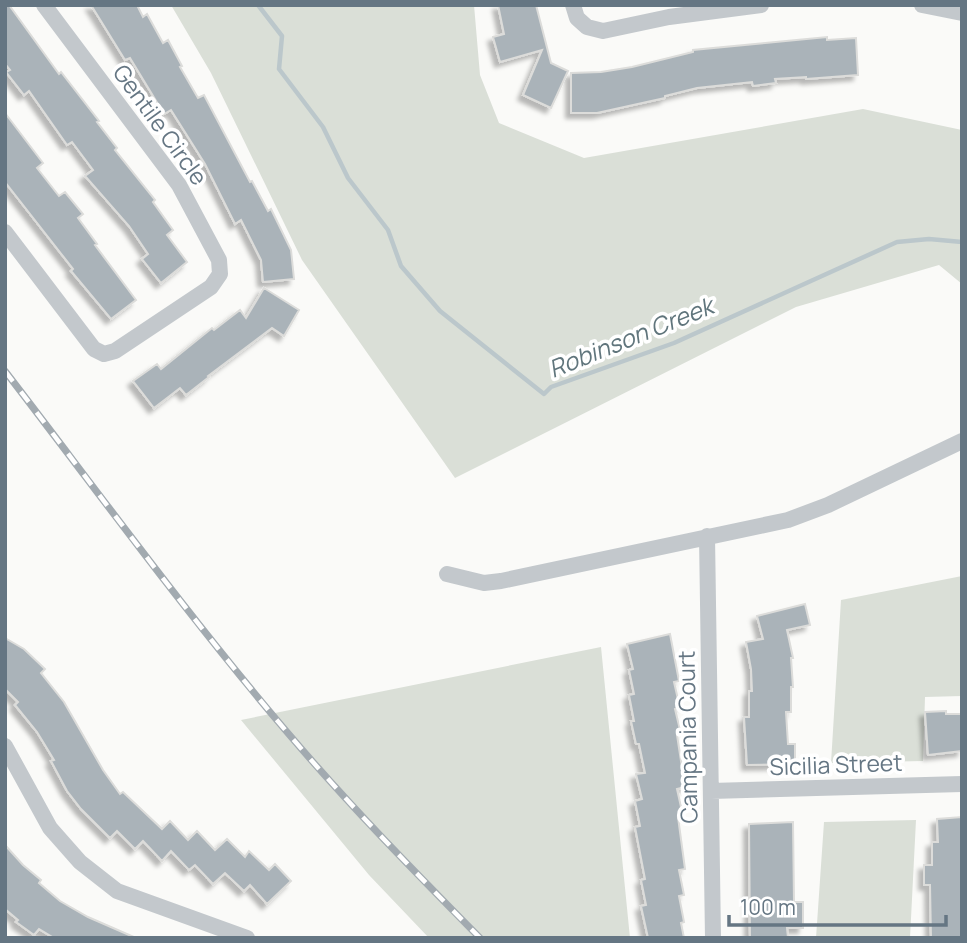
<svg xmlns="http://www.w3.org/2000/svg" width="967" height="943" viewBox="0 0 967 943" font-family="Manrope,sans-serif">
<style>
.green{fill:#dadfd7}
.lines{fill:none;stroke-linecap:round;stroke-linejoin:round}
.stream{stroke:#bbc7cb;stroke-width:4.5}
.building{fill:#aab3b9;stroke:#dcdcda;stroke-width:2;filter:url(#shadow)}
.minor{stroke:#c3c8cc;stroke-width:16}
.rail-casing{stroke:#a2aab0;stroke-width:7}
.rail{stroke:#fff;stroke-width:4.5;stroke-dasharray:13;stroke-linecap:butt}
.labels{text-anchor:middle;stroke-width:7;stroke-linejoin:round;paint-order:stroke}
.street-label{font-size:23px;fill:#657683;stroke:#fff}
.water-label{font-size:24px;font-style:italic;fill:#60757c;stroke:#fff}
</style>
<defs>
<filter id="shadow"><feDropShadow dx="-5" dy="5" stdDeviation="2" flood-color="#0004"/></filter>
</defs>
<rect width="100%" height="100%" fill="#fafaf8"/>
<path class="green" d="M171 5H474L480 75 499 123 584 158 863 109 962 130V284L939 265 796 307 455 478 302 260 211 73Z
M962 576V696L925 697 923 761 831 763 841 600Z
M601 647 630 938H429L369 875 241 720Z
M916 820 910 938H816L824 822Z"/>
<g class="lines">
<path class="stream" d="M258 5 282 36 279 69 323 127 348 178 388 230 401 266 440 311 544 394 551 387 674 343 897 242 929 239 962 242"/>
</g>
<path class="building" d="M5 5H9L59 74 61 72 99 121 97 122 117 148 115 150 155 200 153 202 173 230 167 235 187 262 161 283 142 259 148 254 129 226 85 176 93 170 72 142 67 145 29 91 24 95 6 72 10 70 5 64Z
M91 5H137L143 17 147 14 163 43 168 40 182 66 180 67 198 98 204 95 250 182 252 181 268 211 271 209 291 250 294 279 263 282 261 260 241 220 235 224 205 164 171 110 164 114 130 58 125 60Z
M498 5H536L551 63 568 71 551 108 523 95 542 50 500 62 493 37 504 34Z
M827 37V40L856 38 858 75 806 79V77L775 79 776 83 753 86 752 82 697 88 665 96V98L597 113H571V73L601 72 632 67 693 52V50Z
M5 113 43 163 37 168 59 196 65 192 83 214 78 218 97 244 95 245 136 300 111 319 71 271 73 269 5 182Z
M264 288 299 310 284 336 272 328 208 376 209 377 186 395 180 388 154 408 133 381 157 364 161 369 212 328 214 330 240 310 246 318Z
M805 604 810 625 787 630 793 658H791L793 687H791V712H786L788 744H795V764L747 765 744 717H749V691H752L751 669 746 642 763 639 757 616Z
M670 634 679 681 674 682 680 708 675 709 681 734 677 735 685 787 677 789 683 816 678 817 685 869 679 870 684 895 679 896 684 922 681 923 684 938H648L641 906 646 905 641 880 645 879 635 827 640 826 635 801 642 799 636 774 645 773 639 744H636L631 721H634L629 695 634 694 629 670 633 669 627 644Z
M5 638 24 649 45 669 41 673 64 702 103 770 120 794 123 792 162 829 170 821 188 840 197 831 215 850 227 839 245 857 249 851 269 870 275 864 291 881 267 904 250 885 244 891 225 873 213 884 195 865 189 870 171 851 162 861 143 841 135 849 117 831 110 838 81 809 67 791 51 761 54 760 37 732 15 705 18 702 5 689Z
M946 711V714H962V751L928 755 925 712Z
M962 817V938H931L930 885H924V865H932V842H938L937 819Z
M793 822 794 902H803V928H787L788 938H750L749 824Z
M5 845 23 865 41 880 39 883 60 901 88 917 136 938H54L39 929 34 935 16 922 18 920 5 909Z"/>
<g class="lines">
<path class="minor" d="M573 5 577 18 587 27 603 31 669 17 761 5
M922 5 962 13
M5 232 94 349 104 354 115 351 211 287 220 274 219 260 179 185 44 5
M707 536 713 938
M447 574 484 583 501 581 788 520 828 505 962 441
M5 746 50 828 80 862 117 891 247 938
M711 791 962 784"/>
<g class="rail-casing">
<path id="rail" d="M5 371C98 492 188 616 287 732 348 804 414 871 480 938"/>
</g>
<use href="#rail" class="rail"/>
</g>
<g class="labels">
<g class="street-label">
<text transform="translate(160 125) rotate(54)" y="8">Gentile Circle</text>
<text transform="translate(688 737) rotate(-91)" y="8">Campania Court</text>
<text transform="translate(836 765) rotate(-2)" y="8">Sicilia Street</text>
</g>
<g class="water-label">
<text transform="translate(631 338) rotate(-22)" y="8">Robinson Creek</text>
</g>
</g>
<rect width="967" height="943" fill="none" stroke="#657683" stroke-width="14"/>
<path d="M729 915v10h217v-10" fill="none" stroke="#657683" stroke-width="3.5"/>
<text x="740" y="915" font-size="21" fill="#657683" stroke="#ffffff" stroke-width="5" paint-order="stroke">100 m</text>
</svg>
